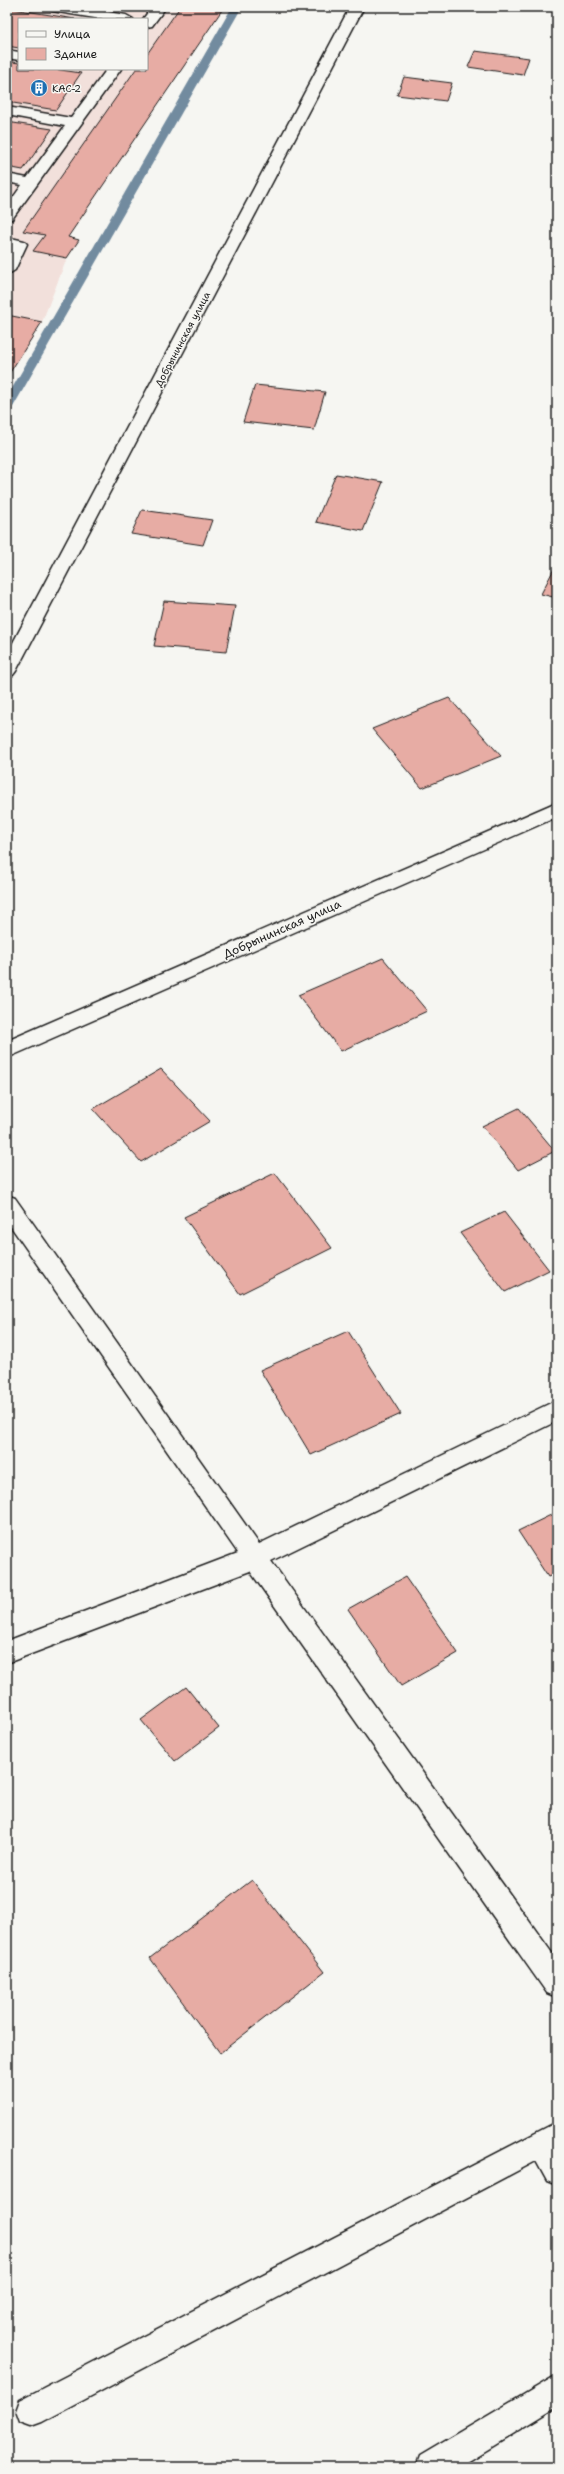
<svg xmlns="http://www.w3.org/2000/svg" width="564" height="2474" viewBox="0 0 564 2474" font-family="'Shantell Sans',sans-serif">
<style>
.built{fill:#f2e0db;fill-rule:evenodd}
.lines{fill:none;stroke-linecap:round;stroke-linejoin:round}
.stream{fill:#728b9f;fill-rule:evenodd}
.building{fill:#e7aca4;stroke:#1c1c1c}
.minor-casing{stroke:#1c1c1c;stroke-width:3}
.minor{fill:#f6f6f2;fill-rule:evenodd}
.labels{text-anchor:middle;stroke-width:3;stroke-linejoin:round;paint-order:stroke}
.far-poi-label{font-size:10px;fill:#1c1c1c;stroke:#f6f6f2;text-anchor:start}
.far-street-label{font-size:10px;fill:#1c1c1c;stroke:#f6f6f2}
.street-label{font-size:12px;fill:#1c1c1c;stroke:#f6f6f2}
</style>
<rect width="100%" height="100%" fill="#f6f6f2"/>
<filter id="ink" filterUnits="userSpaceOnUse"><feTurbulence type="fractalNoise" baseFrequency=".025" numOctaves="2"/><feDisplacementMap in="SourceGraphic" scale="8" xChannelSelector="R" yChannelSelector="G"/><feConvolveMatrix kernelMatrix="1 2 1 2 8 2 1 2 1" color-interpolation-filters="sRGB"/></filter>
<g filter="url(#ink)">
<path class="built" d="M7 7H224L68 237 79 240 67 258 42 322 7 377ZM19 19H147V69H19Z"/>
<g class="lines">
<path class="stream" d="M232 7H242L13 407 7 410V397Z"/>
</g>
<path class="building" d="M112 7H139L137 11Z
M180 7H224L68 237 79 240 67 258 33 251 45 235 23 231 136 69H147V54Z
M7 8 75 19H19V48L7 46Z
M475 51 529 58 523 75 468 67Z
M7 61 19 63V69H54L81 73 56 110 7 102Z
M404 77 452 83 446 101 397 95Z
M7 122 52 129 23 170 7 167Z
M7 315 42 322 7 377Z
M255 385 325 392 314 430 243 422Z
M336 474 383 482 363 531 316 522Z
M142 510 212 520 203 545 131 534Z
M557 563V598L541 594Z
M164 601 235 606 226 652 154 646Z
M449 698 501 756 422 788 372 729Z
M383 958 427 1011 341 1051 298 995Z
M161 1069 210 1121 141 1162 93 1109Z
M519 1108 555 1151 518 1170 482 1126Z
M275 1173 332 1248 240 1294 184 1217Z
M504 1212 549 1270 505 1292 460 1233Z
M348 1331 401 1414 311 1455 260 1370Z
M557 1512V1573L548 1577 518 1531Z
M405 1577 458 1653 401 1686 348 1609Z
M186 1687 219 1728 175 1761 141 1720Z
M252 1880 324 1972 220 2053 150 1958Z"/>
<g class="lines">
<g class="minor-casing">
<path id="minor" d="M45 7H77L126 15 133 19H101L52 11Z
M152 7H166L152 26 147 27V19H143Z
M350 7H364L16 671 13 675 7 677V654Z
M7 50 19 52V60L7 58Z
M107 69H121L12 219 7 220V206L22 185 7 182V174L27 178 65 126 7 115V107L71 118Z
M7 237 24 241 27 244 15 270 7 275V253L10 247H7Z
M557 802V817L7 1058V1041Z
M7 1195 15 1198 259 1544 557 1400V1421L271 1561 557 1960V1997L547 1993 250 1571 7 1663V1641L238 1553 7 1221Z
M557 2122V2185L547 2181 536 2161 42 2422 31 2426 20 2422 16 2411 20 2400Z
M557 2375V2407L459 2467H416L420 2456Z"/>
</g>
<use href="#minor" class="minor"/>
</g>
</g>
<defs>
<g id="building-disc" transform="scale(0.9)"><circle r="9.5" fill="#1f6fb2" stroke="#f6f6f2"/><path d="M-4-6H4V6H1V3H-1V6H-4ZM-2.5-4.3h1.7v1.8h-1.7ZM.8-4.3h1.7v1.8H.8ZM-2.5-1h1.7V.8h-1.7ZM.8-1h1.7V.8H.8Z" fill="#fff"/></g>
</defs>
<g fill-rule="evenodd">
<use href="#building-disc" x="39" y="88"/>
</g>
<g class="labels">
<g class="far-poi-label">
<text x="52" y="92">КАС-2</text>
</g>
<g class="far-street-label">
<text transform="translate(182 339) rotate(-62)" y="4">Добрынинская улица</text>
</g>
<g class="street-label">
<text transform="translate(282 929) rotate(-24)" y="4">Добрынинская улица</text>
</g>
</g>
<rect width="564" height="2474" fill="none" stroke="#f6f6f2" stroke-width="24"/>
<rect x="12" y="12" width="540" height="2450" fill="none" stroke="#1c1c1c" stroke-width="1.5" filter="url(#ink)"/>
<rect x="18" y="18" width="130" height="52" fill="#f6f6f2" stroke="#9f9f9c"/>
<rect x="26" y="31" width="20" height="6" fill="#f6f6f2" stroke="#9f9f9c"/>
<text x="54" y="38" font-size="12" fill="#1c1c1c">Улица</text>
<rect x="26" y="48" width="20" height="12" fill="#e7aca4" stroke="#9f9f9c"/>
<text x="54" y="58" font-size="12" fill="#1c1c1c">Здание</text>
</svg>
